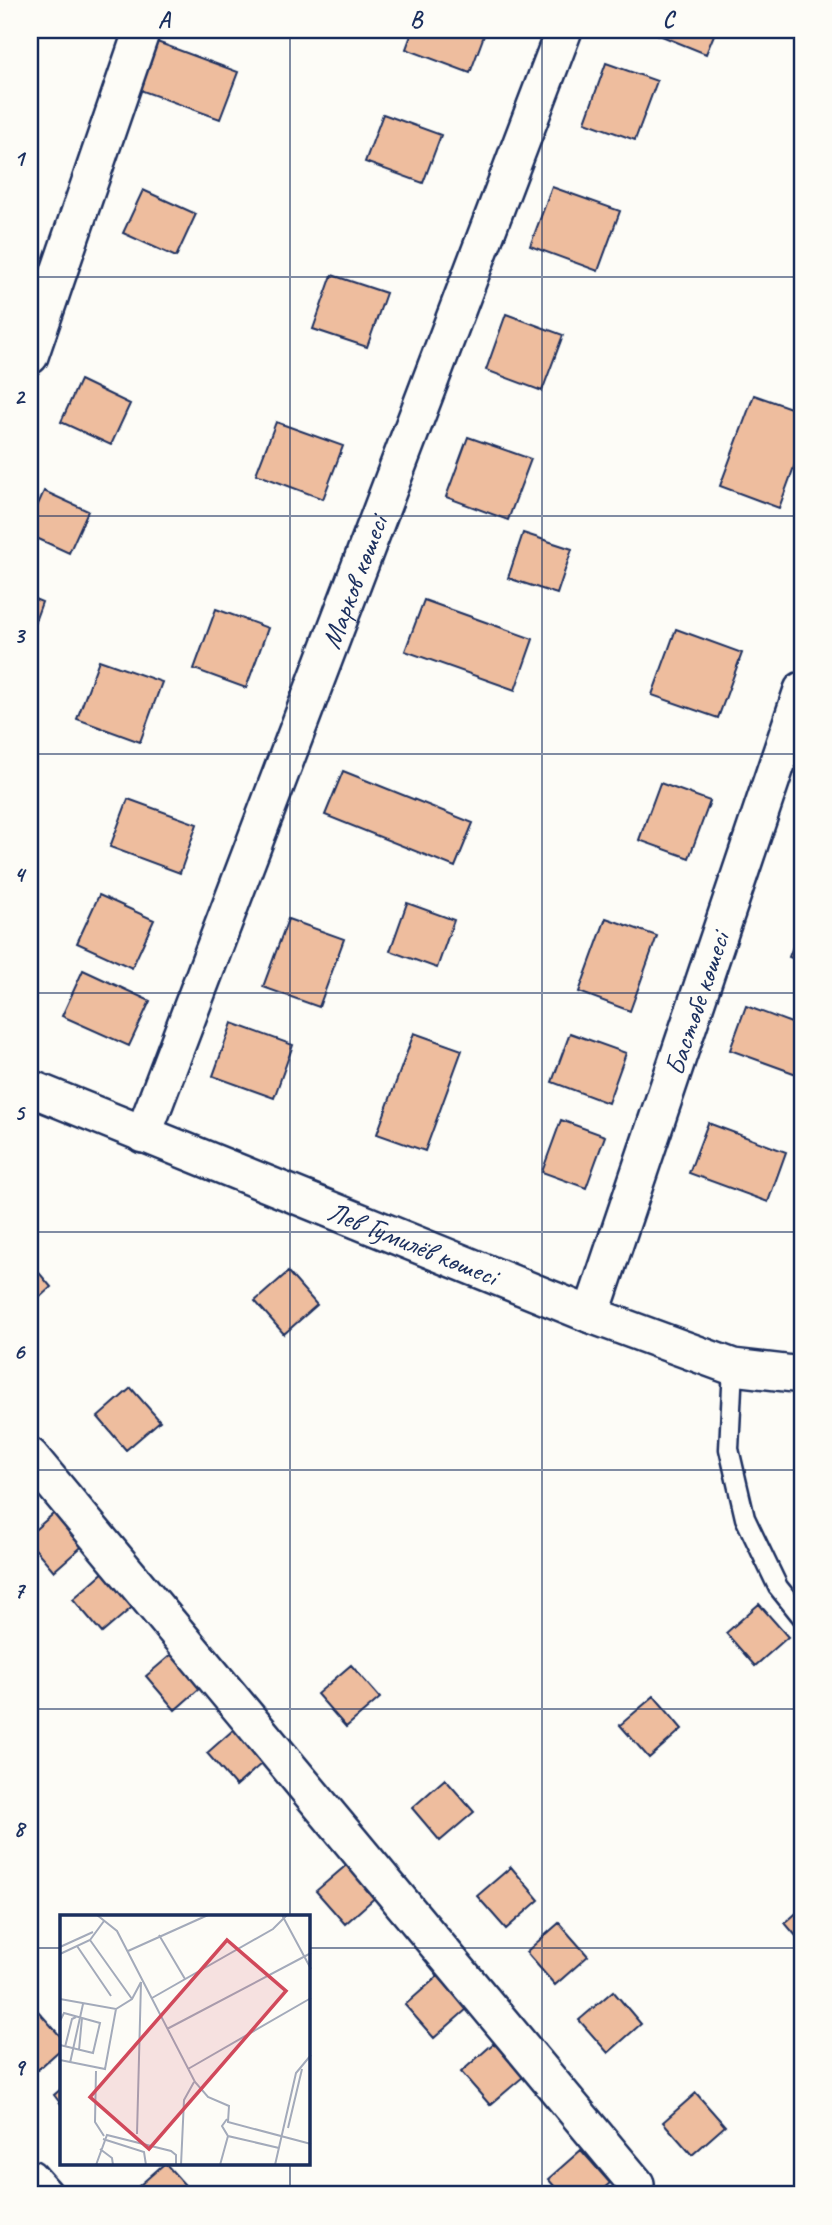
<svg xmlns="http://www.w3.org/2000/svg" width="832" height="2225" viewBox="0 0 832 2225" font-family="Caveat,sans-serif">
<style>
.building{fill:#eebd9e;stroke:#1b2f5e;stroke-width:2}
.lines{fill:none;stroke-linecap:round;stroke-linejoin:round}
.service-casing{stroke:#1b2f5e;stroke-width:23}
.minor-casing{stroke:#1b2f5e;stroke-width:40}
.service{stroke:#fdfcf7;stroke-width:18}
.minor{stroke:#fdfcf7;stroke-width:35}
.grid{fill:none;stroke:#1b2f5e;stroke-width:2;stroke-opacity:0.55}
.labels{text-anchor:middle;stroke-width:5;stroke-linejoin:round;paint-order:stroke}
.street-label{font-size:28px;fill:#1b2f5e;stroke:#fdfcf7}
.inset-road{fill:none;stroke:#a3aaba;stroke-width:2}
.view{fill:#d1495b;fill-opacity:0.15;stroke:#d1495b;stroke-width:3.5}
.inset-edge{fill:none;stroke:#1b2f5e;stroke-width:3.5}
.neatline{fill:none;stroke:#1b2f5e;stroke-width:2.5}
.grid-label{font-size:23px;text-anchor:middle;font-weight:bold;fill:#1b2f5e}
</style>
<rect width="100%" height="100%" fill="#fdfcf7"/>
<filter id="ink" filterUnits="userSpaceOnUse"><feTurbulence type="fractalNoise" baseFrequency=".0143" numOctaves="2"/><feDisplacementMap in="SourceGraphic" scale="14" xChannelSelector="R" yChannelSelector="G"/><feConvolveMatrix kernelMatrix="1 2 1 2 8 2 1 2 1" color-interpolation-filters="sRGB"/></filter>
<g filter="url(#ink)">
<path class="building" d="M413 30H486L470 73 406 49Z
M647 30H716L706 54Z
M157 42 238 72 220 119 140 90Z
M606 63 657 81 635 140 585 122Z
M383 114 441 135 423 183 365 162Z
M552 187 620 211 598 271 530 246Z
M143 190 196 214 176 257 123 233Z
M332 275 386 293 367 347 313 329Z
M506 314 563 335 542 391 486 370Z
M80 380 130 404 111 445 61 422Z
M754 395 802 412V445L779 508 720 486Z
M276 422 343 446 323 499 256 474Z
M468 437 531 459 508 520 446 497Z
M44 491 88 511 69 553 30 535V522Z
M523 533 572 549 557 594 508 578Z
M30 597 42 602 30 635Z
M424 600 533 639 515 690 405 651Z
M216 609 268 628 246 688 194 669Z
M676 629 742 653 718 718 652 695Z
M99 660 162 682 140 742 77 719Z
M343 771 473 823 455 867 325 815Z
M660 783 710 801 689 858 639 840Z
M128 799 197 824 180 873 110 847Z
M99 895 154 920 132 968 77 943Z
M407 903 454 920 437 968 390 951Z
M606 918 657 936 630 1011 579 992Z
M288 919 344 939 319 1007 263 987Z
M802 923V962L789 957Z
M83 970 150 1001 129 1046 62 1016Z
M746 1006 802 1027V1076L730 1050Z
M232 1023 293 1045 274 1098 213 1076Z
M414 1033 462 1050 425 1151 377 1134Z
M570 1033 626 1053 608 1103 552 1082Z
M561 1120 605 1136 586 1188 542 1172Z
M708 1123 786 1152 768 1202 689 1173Z
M30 1262 51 1287 30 1306Z
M288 1272 317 1305 284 1334 255 1301Z
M131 1388 160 1421 126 1450 98 1417Z
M59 1509 87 1542 54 1571 30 1543V1534Z
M106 1570 136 1604 102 1633 73 1599Z
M759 1604 788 1637 755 1666 726 1633Z
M179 1648 208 1681 175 1710 146 1676Z
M351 1665 380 1698 346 1727 317 1694Z
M654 1696 682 1729 649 1758 620 1725Z
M240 1724 269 1757 236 1786 207 1753Z
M445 1779 474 1812 440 1841 412 1808Z
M350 1862 378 1895 345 1924 316 1891Z
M511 1867 539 1900 506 1929 477 1896Z
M802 1908V1943L785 1923Z
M559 1923 588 1956 555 1985 526 1952Z
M438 1976 467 2009 434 2038 405 2005Z
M613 1991 641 2024 608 2053 579 2020Z
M38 2011 61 2037V2049L34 2073 30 2068V2018Z
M494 2043 523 2077 490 2105 461 2072Z
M61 2089V2104L54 2095Z
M696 2093 725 2126 692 2155 663 2122Z
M581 2150 610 2183 596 2195H562L548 2179Z
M164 2164H166L194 2195H135L132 2192Z"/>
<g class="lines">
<g class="service-casing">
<path id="service" d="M733 1367 729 1449 745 1518 778 1587 802 1617"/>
</g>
<g class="minor-casing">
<g id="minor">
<path d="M30 356 142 30"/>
<path id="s1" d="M30 1088 591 1315 733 1367 802 1375"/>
<path id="s2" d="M143 1135 564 30"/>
<path id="s3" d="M591 1315 802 690"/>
<path d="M30 1456 636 2184"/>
<path d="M30 2178 45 2195"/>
</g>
</g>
<use href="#service" class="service"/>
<use href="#minor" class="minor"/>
</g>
</g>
<path class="grid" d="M290 30V1917M542 30V2195M30 277H802M30 516H802M30 754H802M30 993H802M30 1232H802M30 1470H802M30 1709H802M30 1948H61M308 1948H802M290 2164V2195"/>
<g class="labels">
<g class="street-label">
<text dy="10" stroke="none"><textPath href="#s2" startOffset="592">Марков көшесі</textPath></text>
<text dy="10" stroke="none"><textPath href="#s3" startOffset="329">Бастөбе көшесі</textPath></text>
<text dy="10" stroke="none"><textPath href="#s1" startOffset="413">Лев Гумилёв көшесі</textPath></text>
</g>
</g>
<g transform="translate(60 1915)">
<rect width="250" height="250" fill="#fdfcf7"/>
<path class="inset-road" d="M37 0 57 16 135 167 148 182 169 191 168 207 251 229M222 0 251 54M99 20 125 64M30 25 72 84M17 31 51 81M0 32 33 17M68 36 148 0M0 39 30 25 44 6M92 83 213 14 227 0M0 84 56 94 72 84 81 67M0 106 4 98 40 108 33 138 0 130M107 114 251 38M5 132 12 104 16 102M19 135 22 103M0 145 45 154 56 94M10 148 23 89M128 154 251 83M36 156 35 207 44 221M167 204 162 211 168 221 219 233M228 213 242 154M77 219 81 67M43 224 84 237 86 250M40 234 52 243 53 250M36 250 47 220 111 236 116 240V250M121 250 124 185 134 167M160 250 168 221M215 250 236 158 251 140"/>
<path class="view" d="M167 25 226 76 89 234 30 182Z"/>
<rect width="250" height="250" class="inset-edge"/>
</g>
<rect width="832" height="2225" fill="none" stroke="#fdfcf7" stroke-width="77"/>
<rect x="38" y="38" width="756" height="2148" class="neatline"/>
<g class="grid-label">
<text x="164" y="27">A</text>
<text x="416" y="27">B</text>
<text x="668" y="27">C</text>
<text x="19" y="166">1</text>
<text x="19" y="404">2</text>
<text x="19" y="643">3</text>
<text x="19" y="882">4</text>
<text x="19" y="1120">5</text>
<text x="19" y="1359">6</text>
<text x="19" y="1598">7</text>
<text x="19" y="1836">8</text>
<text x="19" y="2075">9</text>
</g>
</svg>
